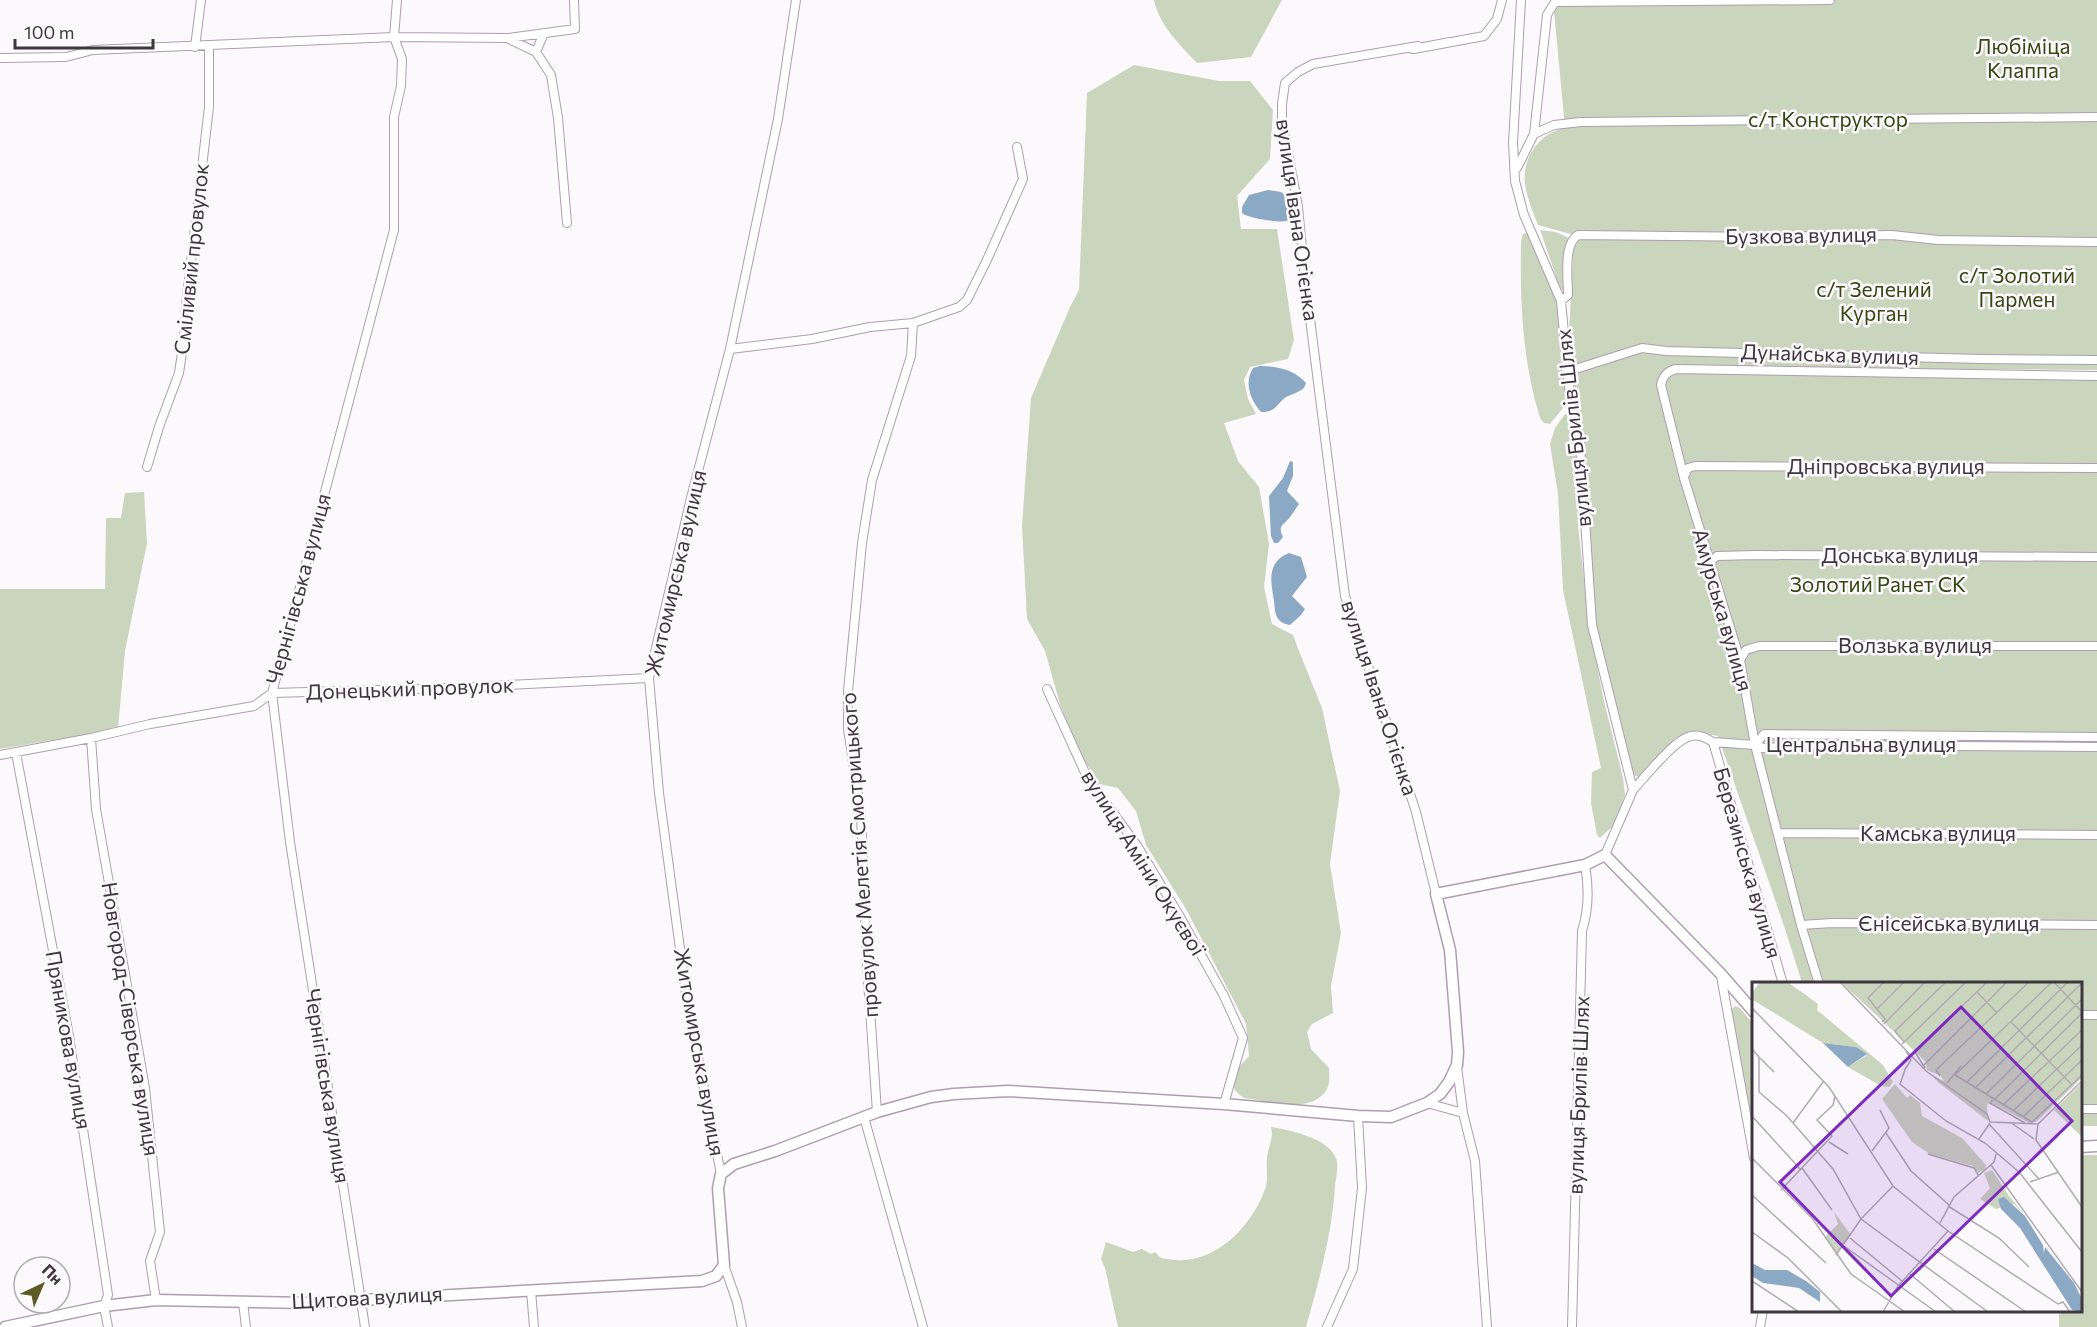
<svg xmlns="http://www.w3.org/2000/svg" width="2097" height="1327" viewBox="0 0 2097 1327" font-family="Commissioner,sans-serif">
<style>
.green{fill:#cad5be}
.water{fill:#8ba8c5}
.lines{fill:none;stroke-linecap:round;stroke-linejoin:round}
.street-casing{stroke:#af9db1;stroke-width:10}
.secondary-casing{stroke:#af9db1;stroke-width:13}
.street{stroke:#fff;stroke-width:8}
.secondary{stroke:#fff;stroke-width:10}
.labels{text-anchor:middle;stroke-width:5;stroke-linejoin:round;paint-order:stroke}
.park-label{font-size:21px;fill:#354811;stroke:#fcf9fd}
.street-label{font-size:21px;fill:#3f373f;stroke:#fcf9fd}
.inset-road{fill:none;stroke:#b0abb1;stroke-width:1.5}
.view{fill:#7b2cbf;fill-opacity:0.15;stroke:#7b2cbf;stroke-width:3}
.inset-edge{fill:none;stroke:#3f373f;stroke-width:3}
</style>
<rect width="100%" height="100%" fill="#fcf9fd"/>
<path class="green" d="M1154 0H1282L1251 57 1197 63C1180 45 1159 25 1154 0Z
M1553 0H2097V370L1950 369 2004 373H2097V1126H2081L2080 984 1802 983C1777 900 1746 819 1718 736L1689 731 1674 739 1677 742 1640 777 1635 776 1631 768 1595 623 1589 514 1580 429 1568 353 1574 235 1538 225C1533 212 1527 198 1525 184 1522 158 1539 133 1565 128Z
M1134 65 1219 81H1250L1273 110 1270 159 1237 196 1241 229H1277L1294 340 1288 359 1250 367 1244 380 1248 399 1256 414 1224 423 1238 461 1259 487 1269 544 1264 587 1272 624 1293 635 1299 651 1322 708 1340 791 1330 864 1341 933 1331 986 1333 1013 1312 1024 1307 1032 1311 1049 1329 1068C1329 1074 1330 1082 1328 1087 1314 1116 1269 1101 1244 1098 1222 1084 1236 1070 1249 1056L1246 1024 1186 909 1146 845 1136 811 1118 788 1099 784 1078 750 1060 704 1045 651 1027 619 1022 526 1031 398 1070 307 1079 290 1087 93Z
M1540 230 1556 232 1569 238 1565 294 1559 285Z
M1527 233 1543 267 1558 305 1567 403 1550 424 1544 423 1540 418C1522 357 1520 304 1521 241L1523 234Z
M1565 414H1568L1577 442 1578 526 1589 623 1603 697 1623 778 1625 794 1615 824 1600 838 1597 835 1591 803 1592 772 1601 768 1563 590 1558 494 1550 444 1555 428Z
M144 492 147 543 125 651 118 729 0 749V589H105L106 518H121L125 493Z
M1735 1006 1740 1008 1753 1024V1139L1731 1010Z
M1271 1127C1290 1130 1328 1138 1336 1158 1339 1166 1336 1177 1335 1186 1332 1234 1319 1281 1306 1327H1118L1105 1268 1101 1259 1106 1242 1133 1252 1142 1249 1151 1254 1155 1252 1161 1258C1169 1259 1177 1261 1184 1260 1222 1258 1255 1221 1266 1186 1268 1178 1266 1167 1267 1158 1268 1147 1274 1138 1271 1127Z
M2081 1155H2097V1327H2059V1311L2080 1310Z"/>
<path class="water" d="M1268 190 1281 192 1288 197 1293 213C1291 218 1291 219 1286 221 1279 223 1247 218 1242 213V207L1249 195Z
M1260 366C1277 366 1295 370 1306 383L1304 388C1299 392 1292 394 1286 397 1275 405 1277 412 1261 412 1250 399 1244 383 1253 368Z
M1290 461 1293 462V476L1287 491 1299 504C1296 508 1294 512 1290 517 1284 525 1277 525 1283 537L1278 543H1274L1271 536 1269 496 1283 478Z
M1289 553 1301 557 1307 577 1292 596 1305 609 1301 615 1290 625C1272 622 1276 609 1273 595 1270 577 1269 561 1289 553Z"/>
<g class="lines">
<g class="street-casing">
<path id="street" d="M1521 0 1513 143 1515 181 1524 215 1561 301 1571 407 1580 445 1592 625 1633 790 1605 855
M509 39 536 52 551 75 558 118 567 223
M1418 46 1313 64 1298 72 1285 83 1282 104V119L1298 207 1305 279 1345 596 1416 812 1436 894
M195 47 201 0
M1413 49 1450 42
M1414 49 1484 36 1497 19 1502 0
M536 52 544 33
M0 58 66 57 93 50 394 37 508 38 575 29 574 0
M1534 134 1554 125 1581 122 2097 117
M1517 168 1534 134 1547 15 1555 2 1830 0
M1561 301 1568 295C1568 279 1563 244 1578 235L1769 237 1892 235 1938 240 2097 242
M730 349 812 339 870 327 913 323 959 307 967 300 986 262 1023 179 1017 147
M1566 372 1642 348 1666 351 1981 359 2097 360
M147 467 159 427 179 373 184 339 186 305 209 107V46
M1684 477 1688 468 1695 466 2097 468
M1711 567 1712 560 1717 556 1757 555 2097 557
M1740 660 1746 650 1759 646H2097
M1047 689 1087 777 1138 847 1179 915 1224 996 1243 1038 1224 1104
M91 738 96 809 145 1088 160 1232 150 1261 156 1300
M1755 745 1764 734 2097 737
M16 753 69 1036 108 1295 104 1306 108 1327
M0 755 91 738 150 724 254 706 272 693 450 688 649 678
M1633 790C1645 777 1675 739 1691 736 1699 734 1706 738 1713 742
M1779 833 2097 835
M1801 925 1832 923 2097 925
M1721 976 1754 1158
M1783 984 1713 742 1755 745 1767 749 1786 745 2097 747
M1819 984 1801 925 1755 745 1740 660 1684 478 1661 385C1663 376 1667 371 1676 369L2097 376
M2080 1015H2097
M1457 1067 1463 1113 1475 1161 1487 1327
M1427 1103 1463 1113
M2080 1109H2097
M877 1112 867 965 861 814 848 729V691L862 543 872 480 911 356 913 323
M864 1117 923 1327
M721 1174 688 1008 659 793 649 678 691 498 730 349 778 119 796 0
M724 1265 737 1302 742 1327
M531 1291 534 1327
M243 1302 246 1327
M365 1327 290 842 272 693 394 230V117L401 86 402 59 394 37 397 0
M1327 1327 1353 1269 1362 1188 1358 1116
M1572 1327 1582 931C1589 909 1589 887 1585 865
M1760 1327 1763 1310"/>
</g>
<g class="secondary-casing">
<path id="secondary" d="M2080 1147 2097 1146
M5 1327 104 1306 156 1300 308 1303 702 1281 716 1276 724 1265 718 1188 721 1174 734 1164 775 1151 877 1112 931 1097 954 1094 1008 1091 1224 1104 1358 1116 1391 1117 1427 1103 1440 1094 1449 1082 1457 1065 1458 1052 1450 950 1436 894 1585 865 1605 855 1721 974 1754 1012"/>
</g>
<use href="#street" class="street"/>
<use href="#secondary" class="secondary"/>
</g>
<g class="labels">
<g class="park-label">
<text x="2023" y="54">Любіміца<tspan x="2023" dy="24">Клаппа</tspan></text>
<text x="1828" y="127">с/т Конструктор</text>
<text x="2017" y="283">с/т Золотий<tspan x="2017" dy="24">Пармен</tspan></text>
<text x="1874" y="297">с/т Зелений<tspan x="1874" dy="24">Курган</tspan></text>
<text x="1878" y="592">Золотий Ранет СК</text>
</g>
<g class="street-label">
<text transform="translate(1297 220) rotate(82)" y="7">вулиця Івана Огієнка</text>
<text transform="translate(1801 236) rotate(-1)" y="7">Бузкова вулиця</text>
<text transform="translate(192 259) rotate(-84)" y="7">Сміливий провулок</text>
<text transform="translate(1830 355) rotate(2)" y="7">Дунайська вулиця</text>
<text transform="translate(1574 428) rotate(-96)" y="7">вулиця Брилів Шлях</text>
<text x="1886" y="474">Дніпровська вулиця</text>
<text x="1900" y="563">Донська вулиця</text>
<text transform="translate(676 573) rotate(-77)" y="7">Житомирська вулиця</text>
<text transform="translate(299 589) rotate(-75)" y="7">Чернігівська вулиця</text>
<text transform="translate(1722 610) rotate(74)" y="7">Амурська вулиця</text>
<text x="1915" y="653">Волзька вулиця</text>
<text transform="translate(410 689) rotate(-2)" y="7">Донецький провулок</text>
<text transform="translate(1379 698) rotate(72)" y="7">вулиця Івана Огієнка</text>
<text x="1861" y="752">Центральна вулиця</text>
<text x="1938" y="841">Камська вулиця</text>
<text transform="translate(860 855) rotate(-94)" y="7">провулок Мелетія Смотрицького</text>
<text transform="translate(1143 863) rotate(58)" y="7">вулиця Аміни Окуєвої</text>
<text transform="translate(1747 863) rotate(74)" y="7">Березинська вулиця</text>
<text x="1949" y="931">Єнісейська вулиця</text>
<text transform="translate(130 1019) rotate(81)" y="7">Новгород-Сіверська вулиця</text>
<text transform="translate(68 1040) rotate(80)" y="7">Пряникова вулиця</text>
<text transform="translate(699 1052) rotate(80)" y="7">Житомирська вулиця</text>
<text transform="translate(327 1086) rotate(81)" y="7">Чернігівська вулиця</text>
<text transform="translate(1579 1095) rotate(-88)" y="7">вулиця Брилів Шлях</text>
<text transform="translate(367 1298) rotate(-3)" y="7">Щитова вулиця</text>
</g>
</g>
<g transform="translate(1752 982)">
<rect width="330" height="330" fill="#fcf9fd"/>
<path d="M8 0H35L54 13 66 22 65 28 131 83 141 100 137 105 129 104 96 85 115 73 104 65 71 61 1 18 0 11ZM89 0H330V96L284 140 277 141 238 120 235 123 236 139 187 101 179 93 192 99 189 94 175 88 174 80ZM330 101V155L302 128ZM143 102 155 116 158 113 168 121 170 134 210 156 234 183 233 187 226 191 221 184 178 172 160 160 130 117ZM240 188 255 211 273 234 262 222 244 227 228 217 238 206 232 191ZM82 230 99 253 84 272 73 255 86 242Z" fill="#cad5be"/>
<path d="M71 61 104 65 115 72 96 85ZM252 215 273 234 291 263 292 271 293 265 322 301 330 317V330L320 328 268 246 249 227 246 217ZM0 281 13 288H35L54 299 68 310V320L47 306 11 301 0 294Z" fill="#8ba8c5"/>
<path class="inset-road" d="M88 0 174 89 235 132 238 140M300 0 203 93 280 140 330 93M302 0 330 30M225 10 245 31M0 26 77 105 141 204 196 249 306 322 311 320 318 330M125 27 116 16 132 0M130 40 133 37 125 27 152 0M259 40 320 103M132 42 173 0M152 60 143 49 194 0M150 62 214 0M0 67 7 75V110L35 134 81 187 109 237 236 330M8 76 22 90M172 83 255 0M154 85 148 102 194 139 233 161 267 190 330 270M154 86 159 78 154 69M173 86 163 70 235 0M188 94 184 88 277 0M195 101 209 84M214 101 316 0M223 106 330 1M234 112 330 17M241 118 238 121 273 141M242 118 330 31M251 123 330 48M261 129 330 63M0 134 49 188M271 135 330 78M238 140 286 142 330 99M258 140 282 157M41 141 71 100M237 142 287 197M286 142 284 158 330 225M134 151 159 189 197 223M227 157 238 141M77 160 96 172M120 169 137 146 128 128M176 172 222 186 226 193M0 176 60 236 99 292 153 330M239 183 330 310M50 186 80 228M278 200 307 190M29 208 80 154 65 138 81 123 83 114M0 213 74 281M196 224 247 256 277 285M188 241 202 215 242 180 244 172M0 250 36 276 90 330M98 256 150 299M92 264 184 330M182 267 274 330M84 273 109 237 141 204M158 292 203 330M0 299 47 330M131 330 146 304 196 249"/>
<path class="view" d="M209 25 320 139 139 314 28 200Z"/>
<rect width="330" height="330" class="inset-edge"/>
</g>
<g transform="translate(42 1285) rotate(44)"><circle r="28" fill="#fcf9fd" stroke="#b0abb1" stroke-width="1.5"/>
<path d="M0-4.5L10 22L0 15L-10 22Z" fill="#5e5b28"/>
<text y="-9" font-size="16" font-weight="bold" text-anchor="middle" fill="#3f373f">Пн</text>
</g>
<path d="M15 39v9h138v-9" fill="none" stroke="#3f373f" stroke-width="3"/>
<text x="24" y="39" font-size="18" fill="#3f373f" stroke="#fcf9fd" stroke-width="4.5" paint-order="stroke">100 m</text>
</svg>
